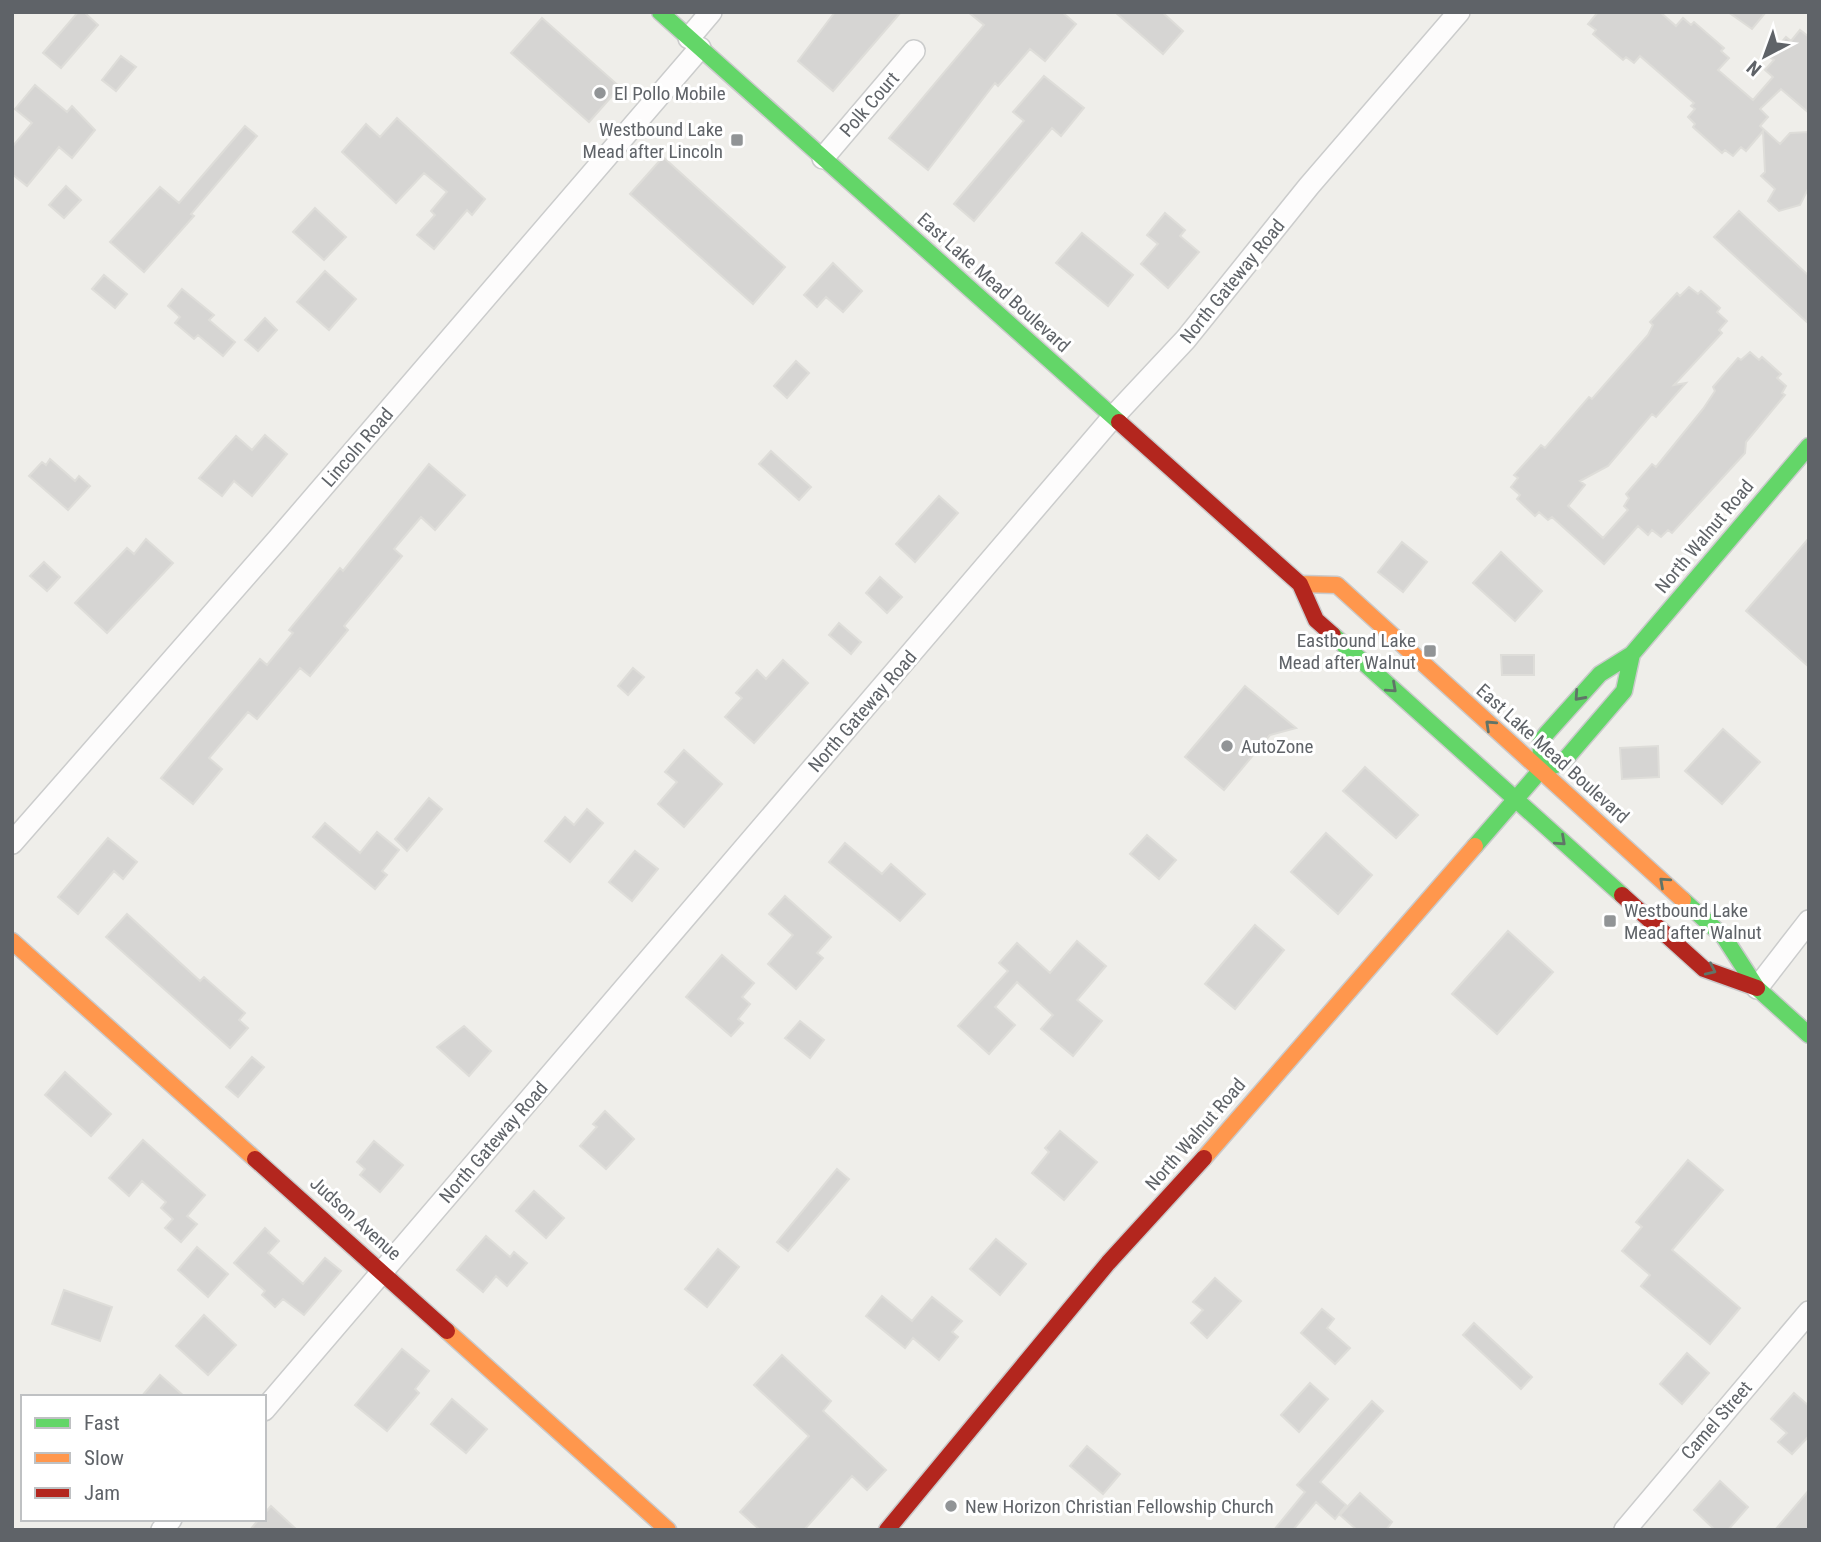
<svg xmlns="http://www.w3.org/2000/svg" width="1821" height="1542" viewBox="0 0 1821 1542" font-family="'Roboto Condensed',sans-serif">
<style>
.building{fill:#d6d5d3;stroke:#deddd9;stroke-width:2}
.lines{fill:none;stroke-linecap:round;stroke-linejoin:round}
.street-casing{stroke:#cbcccc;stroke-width:24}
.fast-casing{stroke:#cacacb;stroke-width:19}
.slow-casing{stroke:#cacacb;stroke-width:19}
.jam-casing{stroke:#cacacb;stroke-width:19}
.street{stroke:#fdfcfc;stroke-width:21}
.fast{stroke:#63d668;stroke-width:16}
.slow{stroke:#ff974d;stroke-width:16}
.jam{stroke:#b3261e;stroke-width:16}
.oneway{stroke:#607468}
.poi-dot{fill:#919496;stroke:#fff;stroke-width:2.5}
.labels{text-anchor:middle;stroke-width:6;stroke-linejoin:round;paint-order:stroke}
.poi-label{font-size:19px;fill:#5f6368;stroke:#fff;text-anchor:start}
.street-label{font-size:19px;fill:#5f6368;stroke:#fff}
</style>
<rect width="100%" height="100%" fill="#efeeea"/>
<path class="building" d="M78 12H84L98 25 61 68 43 53Z
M835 12H901L833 91 798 61Z
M968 12H1062L1076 24 1045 61 1030 49 998 86 995 83 928 170 889 138 984 25Z
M1115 12H1162L1183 31 1163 54Z
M1598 12H1660L1676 26 1683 18 1691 25 1694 22 1724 48 1721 51 1729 58 1718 70 1753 100 1773 77 1765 70 1774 60 1769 57 1786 37 1791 41 1800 30 1809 37V113L1781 89 1760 109 1768 117 1760 126 1780 144 1790 133 1809 132V187L1800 205 1779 211 1768 201 1775 189 1761 176 1765 172 1763 131 1746 151 1741 147 1733 156 1725 150 1722 153 1693 127 1695 124 1688 117 1695 109 1691 106 1694 103 1640 56 1634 63 1626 57 1623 60 1593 34 1596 30 1588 24Z
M1728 12H1766L1752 29Z
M542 18 620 87 589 122 511 53Z
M121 56 136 67 116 91 102 80Z
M1044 76 1084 108 1061 136 1052 128 974 221 954 204 1024 121 1013 112Z
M35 85 67 112 72 106 95 130 72 158 59 147 27 186 12 174V147L32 123 15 109Z
M397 118 485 199 472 215 467 210 434 249 417 235 435 215 431 211 447 192 424 173 396 203 342 152 366 124 380 137Z
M245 126 257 136 191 214 194 216 144 272 110 242 160 187 179 203Z
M663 157 785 267 753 304 630 194Z
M66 186 81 200 64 218 49 205Z
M315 208 346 237 324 260 293 232Z
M1739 211 1809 276V324L1714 237Z
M1165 213 1185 230 1180 236 1199 252 1168 288 1141 264 1158 244 1147 235Z
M1082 233 1133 275 1108 306 1056 263Z
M833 263 862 291 843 312 826 297 817 307 804 295Z
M325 271 356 299 329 330 297 302Z
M104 275 127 294 115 308 92 289Z
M1689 287 1698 294 1701 291 1720 308 1717 312 1727 321 1719 330 1722 333 1674 385 1686 383 1656 417 1652 414 1608 466 1580 481 1585 485 1568 506 1603 538 1628 510 1624 506 1629 498 1626 494 1652 464 1656 467 1703 409 1715 391 1713 387 1738 358 1741 360 1750 352 1759 360 1762 357 1781 374 1777 378 1786 386 1782 393 1785 395 1746 442 1745 453 1672 533 1668 530 1661 537 1652 530 1648 535 1638 526 1604 564 1552 517 1548 520 1539 512 1535 516 1517 499 1520 495 1511 487 1518 478 1514 475 1541 445 1545 448 1589 397 1592 399 1648 335 1653 325 1650 322 1677 293 1680 296Z
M182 289 214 315 209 320 235 342 223 356 198 335 194 339 175 323 180 317 168 306Z
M265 318 277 330 258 351 245 340Z
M796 361 809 373 787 398 774 386Z
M265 435 287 454 252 496 234 481 222 496 199 478 236 436 252 450Z
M771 451 811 487 799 500 759 464Z
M50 459 75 481 79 476 90 486 68 510 29 476 42 462 46 465Z
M429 464 465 495 435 530 421 517 394 549 402 556 344 626 348 630 310 676 300 668 257 719 248 712 237 725 209 758 222 769 193 804 161 778 260 659 267 665 293 633 289 630 340 568 343 571Z
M939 496 958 513 915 562 896 544Z
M1809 538V667L1746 611Z
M146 539 173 563 107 633 75 603 127 548 134 554Z
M1402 542 1427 562 1403 592 1378 572Z
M1501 552 1542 591 1515 621 1473 583Z
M44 562 60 577 47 591 30 576Z
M880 577 902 597 887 613 866 593Z
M839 623 861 642 851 654 829 635Z
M1501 655H1534V675H1502Z
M783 660 808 683 754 743 725 717 742 698 736 693 757 670 766 679Z
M633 668 644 677 628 695 618 686Z
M1245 686 1296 728 1270 735 1224 790 1185 757Z
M1723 729 1760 762 1722 804 1685 771Z
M1658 746 1659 777 1622 779 1620 748Z
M684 750 722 784 684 827 658 804 677 782 665 772Z
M1365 767 1418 815 1396 838 1343 791Z
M429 798 442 809 407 851 395 839Z
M587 809 603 823 570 862 545 841 565 817 574 825Z
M325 823 360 853 377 832 399 850 382 871 387 875 375 889 313 837Z
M1326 833 1372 875 1338 914 1291 872Z
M1147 835 1176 860 1159 879 1130 854Z
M108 838 137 862 123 879 114 871 78 914 58 897Z
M845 843 882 874 891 864 925 894 900 921 829 862Z
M635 851 658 869 632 901 609 882Z
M785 896 831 937 817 953 823 958 796 989 768 964 793 935 769 914Z
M127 914 200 981 204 977 245 1013 239 1020 248 1028 230 1048 106 937Z
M1255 925 1284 950 1235 1009 1205 984Z
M1508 931 1553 972 1497 1034 1452 994Z
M1077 941 1106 966 1077 1000 1102 1021 1073 1056 1041 1029 1053 1015 1017 982 995 1007 1015 1025 989 1054 958 1026 1008 971 999 963 1017 943 1050 973Z
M722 955 754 983 742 997 750 1004 738 1019 743 1023 731 1036 686 997Z
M800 1021 824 1040 810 1058 785 1038Z
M464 1026 491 1051 469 1076 437 1047Z
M252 1057 264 1067 238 1097 226 1087Z
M65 1072 111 1114 91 1136 45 1095Z
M605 1111 634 1139 606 1169 580 1146 597 1127 593 1124Z
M1060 1131 1097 1162 1064 1200 1032 1173 1049 1152 1045 1148Z
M143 1140 205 1195 187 1216 197 1224 181 1242 165 1228 173 1219 161 1208 166 1202 142 1181 129 1196 109 1178Z
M374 1141 403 1165 380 1192 360 1175 365 1169 357 1162Z
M1688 1160 1723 1190 1672 1250 1740 1308 1710 1344 1641 1286 1650 1275 1622 1251 1642 1227 1636 1222Z
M837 1169 849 1179 788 1251 777 1242Z
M534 1191 564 1218 546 1238 516 1211Z
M265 1228 279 1241 268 1253 303 1284 325 1258 341 1271 304 1315 283 1299 275 1307 262 1295 265 1291 234 1263Z
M486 1236 510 1257 514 1252 527 1263 507 1286 496 1276 483 1292 457 1270Z
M996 1239 1026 1264 1000 1295 970 1269Z
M197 1247 228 1274 208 1297 178 1270Z
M718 1249 739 1267 707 1307 685 1289Z
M1215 1278 1241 1301 1207 1338 1191 1323 1203 1310 1193 1302Z
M64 1290 112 1307 100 1341 52 1324Z
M882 1296 912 1321 932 1297 962 1321 952 1332 958 1337 939 1360 913 1338 905 1348 866 1316Z
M1322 1309 1334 1319 1327 1328 1350 1348 1335 1364 1301 1333Z
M204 1315 236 1345 208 1375 176 1346Z
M1474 1323 1532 1377 1521 1389 1463 1335Z
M402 1349 429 1371 415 1389 419 1393 387 1431 355 1405Z
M1687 1353 1709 1373 1682 1404 1660 1384Z
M782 1355 831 1401 823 1411 886 1470 867 1490 852 1476 804 1530H760L740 1512 809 1436 754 1385Z
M160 1375 185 1397H141Z
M1310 1383 1328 1399 1299 1432 1281 1415Z
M1794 1393 1809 1406V1436L1792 1454 1778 1442 1787 1433 1771 1419Z
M452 1399 487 1429 466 1453 431 1424Z
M1372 1401 1383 1411 1320 1482 1346 1505 1335 1519 1316 1502 1293 1530H1274L1305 1492 1297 1485Z
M1087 1446 1120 1474 1103 1494 1070 1466Z
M1720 1481 1748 1507 1728 1530H1715L1694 1510Z
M1809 1490V1530H1775L1787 1516Z
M1360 1493 1392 1522 1386 1530H1357L1340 1515Z
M271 1506 297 1530H250L259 1519H264V1514Z"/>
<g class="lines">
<g class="street-casing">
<path id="street" d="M689 38 711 12
M823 158 914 51
M12 843 279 538 700 48
M1757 988 1809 921
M264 1410 1113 417 1186 339 1309 186 1459 12
M162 1530 171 1519
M1625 1530 1809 1312"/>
</g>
<g class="fast-casing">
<path id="fast" d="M660 12 1119 422
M1333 635 1622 895
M1540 771 1541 741 1547 733 1600 674 1632 654 1809 446
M1475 846 1540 771 1563 762 1624 691 1632 654
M1683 900 1724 937 1757 988 1809 1035"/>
</g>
<g class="slow-casing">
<path id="slow" d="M1300 584 1337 585 1683 900
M12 941 255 1159
M1204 1158 1475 846
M447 1331 668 1530"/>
</g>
<g class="jam-casing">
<path id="jam" d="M1119 422 1300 584 1316 620 1333 635
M1622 895 1704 969 1757 988
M255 1159 447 1331
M887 1530 1108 1263 1204 1158"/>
</g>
<use href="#street" class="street"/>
<use href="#fast" class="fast"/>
<use href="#slow" class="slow"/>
<use href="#jam" class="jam"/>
</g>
<defs><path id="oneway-chevron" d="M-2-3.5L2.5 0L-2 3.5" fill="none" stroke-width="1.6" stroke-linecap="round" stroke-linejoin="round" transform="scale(1.75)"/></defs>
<g class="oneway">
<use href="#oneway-chevron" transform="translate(1392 688) rotate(42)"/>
<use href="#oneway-chevron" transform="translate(1579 696) rotate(132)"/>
<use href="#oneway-chevron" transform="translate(1490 725) rotate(-137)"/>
<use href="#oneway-chevron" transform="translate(1561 841) rotate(42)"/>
<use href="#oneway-chevron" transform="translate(1664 882) rotate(-138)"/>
<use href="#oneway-chevron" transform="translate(1711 970) rotate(25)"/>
</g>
<g class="poi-dot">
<circle cx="600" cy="93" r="7"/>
<rect x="730" y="133" width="14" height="14" rx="3.5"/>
<rect x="1423" y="644" width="14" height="14" rx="3.5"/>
<circle cx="1227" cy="746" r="7"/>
<rect x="1603" y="914" width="14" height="14" rx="3.5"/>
<circle cx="951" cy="1506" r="7"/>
</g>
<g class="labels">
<g class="poi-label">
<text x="614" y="100">El Pollo Mobile</text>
<text x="723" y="136" text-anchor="end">Westbound Lake<tspan x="723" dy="22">Mead after Lincoln</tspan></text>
<text x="1416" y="647" text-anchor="end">Eastbound Lake<tspan x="1416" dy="22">Mead after Walnut</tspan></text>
<text x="1241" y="753">AutoZone</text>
<text x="1624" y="917">Westbound Lake<tspan x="1624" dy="22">Mead after Walnut</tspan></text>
<text x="965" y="1513">New Horizon Christian Fellowship Church</text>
</g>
<g class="street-label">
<text transform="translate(869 104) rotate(-49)" y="7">Polk Court</text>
<text transform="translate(1232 281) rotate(-51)" y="7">North Gateway Road</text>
<text transform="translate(994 282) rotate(42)" y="7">East Lake Mead Boulevard</text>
<text transform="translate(357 447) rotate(-49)" y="7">Lincoln Road</text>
<text transform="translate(1704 536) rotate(-50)" y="7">North Walnut Road</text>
<text transform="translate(862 711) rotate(-49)" y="7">North Gateway Road</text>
<text transform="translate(1553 753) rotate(42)" y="7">East Lake Mead Boulevard</text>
<text transform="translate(1195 1134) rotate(-49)" y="7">North Walnut Road</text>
<text transform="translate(493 1142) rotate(-49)" y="7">North Gateway Road</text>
<text transform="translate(356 1218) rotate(42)" y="7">Judson Avenue</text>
<text transform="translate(1716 1420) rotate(-49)" y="7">Camel Street</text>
</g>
</g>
<rect width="1821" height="1542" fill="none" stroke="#5f6368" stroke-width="28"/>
<rect x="21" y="1395" width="245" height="126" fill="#ffffff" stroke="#bfc1c3" stroke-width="2"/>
<rect x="35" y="1418" width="35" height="10" fill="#63d668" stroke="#bfc1c3" stroke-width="2"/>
<text x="84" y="1430" font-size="21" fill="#5f6368">Fast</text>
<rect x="35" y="1453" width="35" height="10" fill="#ff974d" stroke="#bfc1c3" stroke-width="2"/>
<text x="84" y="1465" font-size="21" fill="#5f6368">Slow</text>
<rect x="35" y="1488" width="35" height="10" fill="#b3261e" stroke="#bfc1c3" stroke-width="2"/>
<text x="84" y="1500" font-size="21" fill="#5f6368">Jam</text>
<g transform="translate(1765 56) rotate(221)" stroke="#ffffff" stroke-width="5" paint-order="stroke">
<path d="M0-5L12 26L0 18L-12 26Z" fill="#5f6368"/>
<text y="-10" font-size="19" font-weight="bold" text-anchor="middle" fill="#5f6368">N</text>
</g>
</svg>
